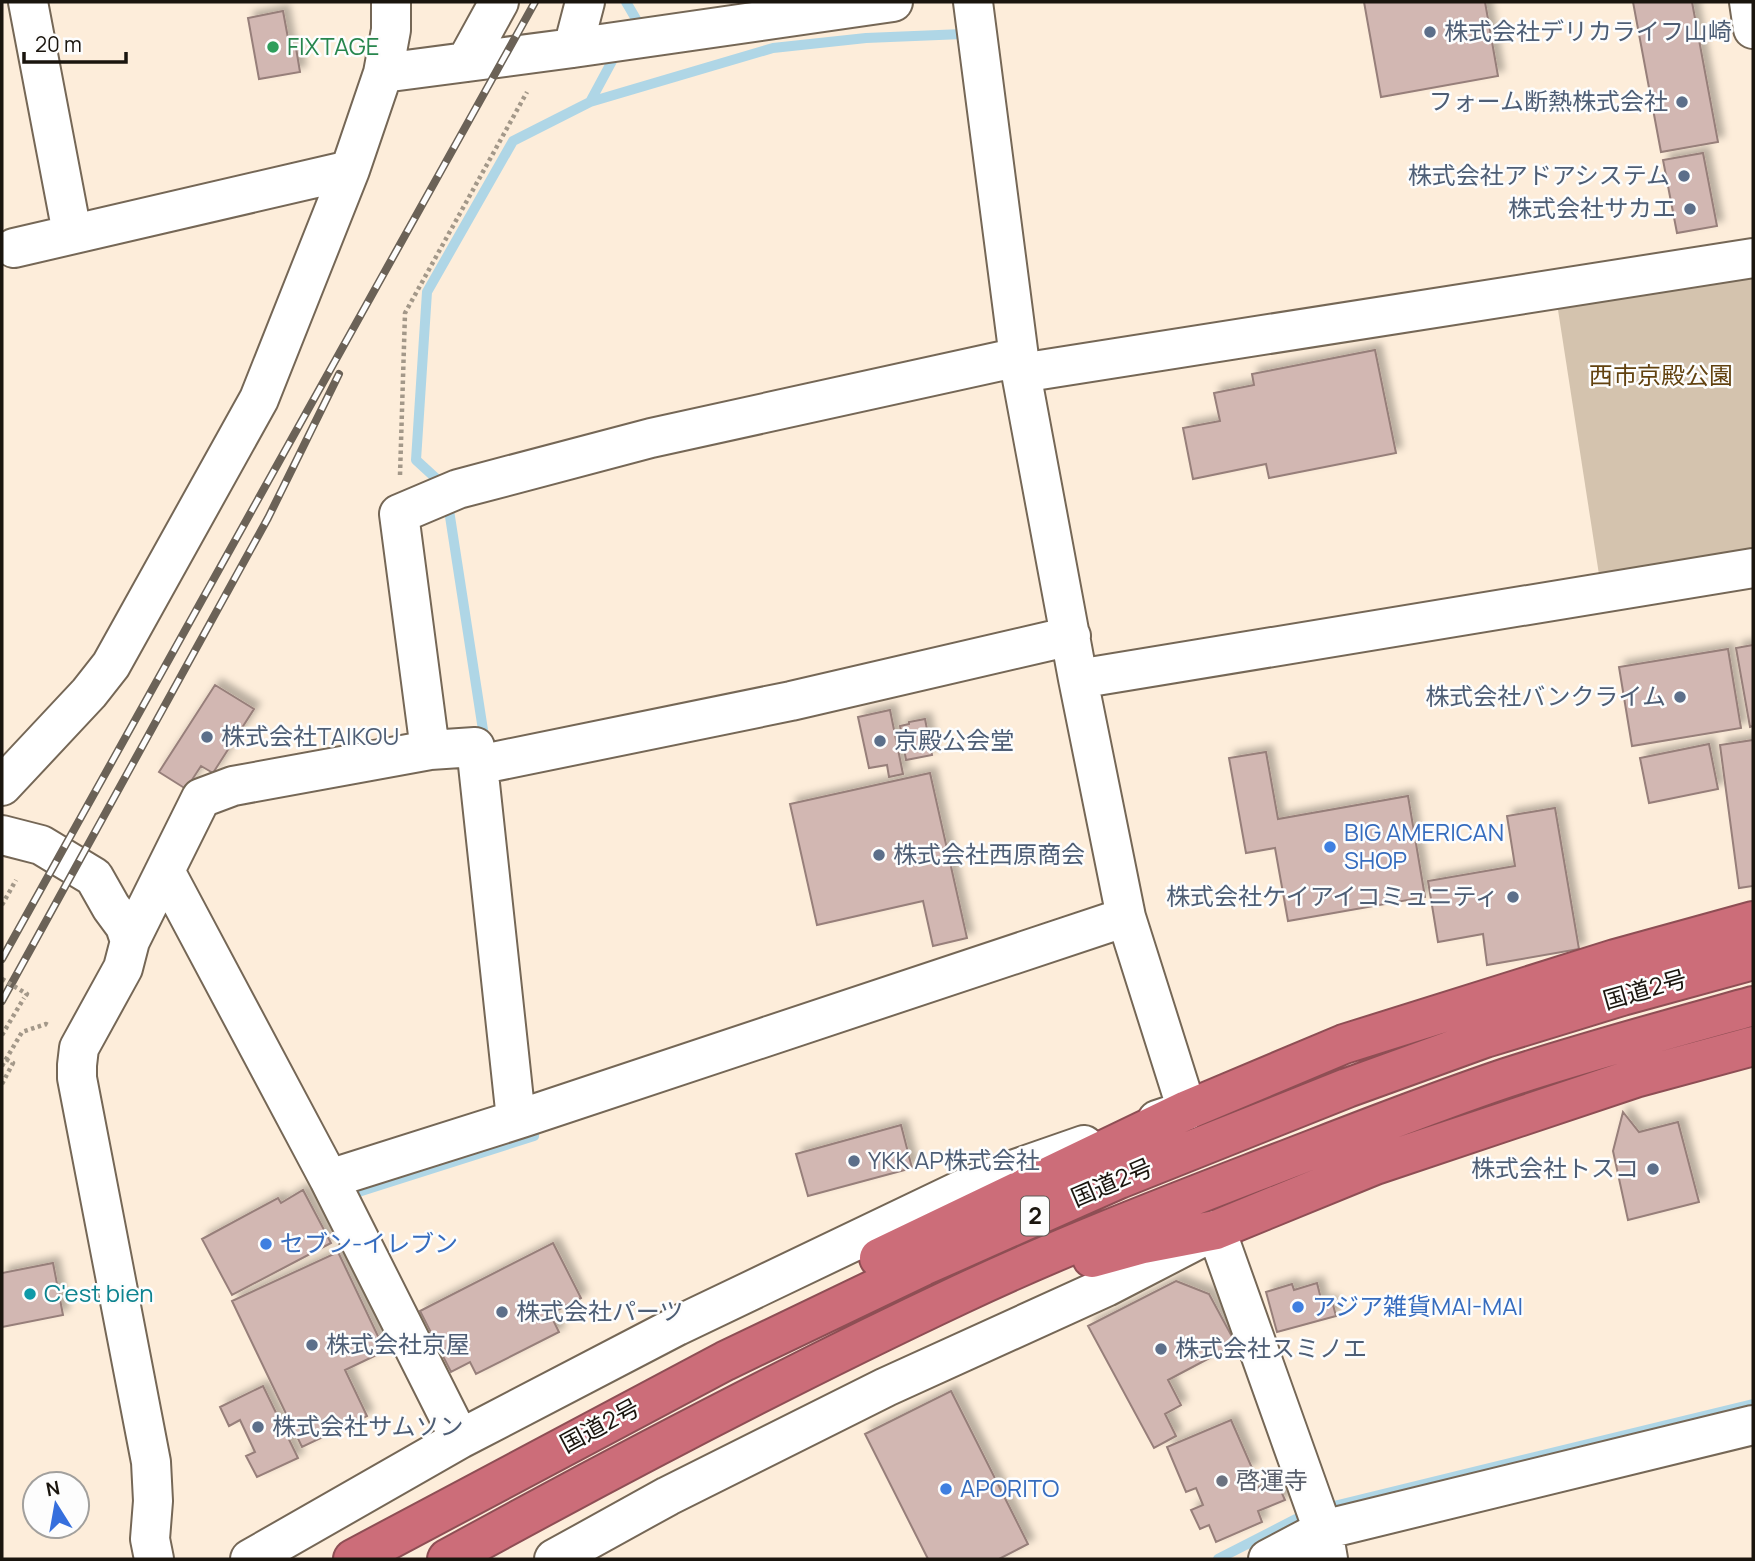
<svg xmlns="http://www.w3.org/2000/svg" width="1755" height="1561" viewBox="0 0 1755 1561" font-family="Manrope,'Noto Sans JP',sans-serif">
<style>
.green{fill:#d4c3ae}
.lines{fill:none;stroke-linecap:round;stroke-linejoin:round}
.stream{stroke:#afd6e6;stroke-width:10}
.building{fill:#d2b7b2;stroke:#977f7a;stroke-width:2;filter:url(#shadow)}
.minor-casing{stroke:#756756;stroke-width:42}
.highway-casing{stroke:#8e4e54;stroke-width:42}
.path{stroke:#a39889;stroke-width:4.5;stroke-dasharray:3.5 3.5;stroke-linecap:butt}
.minor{stroke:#fff;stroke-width:38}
.highway{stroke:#cc6d79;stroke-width:38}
.rail-casing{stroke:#6b6257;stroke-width:8}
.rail{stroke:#fdfdfd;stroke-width:5;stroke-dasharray:16;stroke-linecap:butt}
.path-bridge{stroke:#a39889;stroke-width:4.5;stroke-dasharray:3.5 3.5;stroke-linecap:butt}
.service-dot{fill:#5c6f8a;stroke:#fdfdfd;stroke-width:2.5}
.leisure-dot{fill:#2e9e5b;stroke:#fdfdfd;stroke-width:2.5}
.shop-dot{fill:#3f7fe0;stroke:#fdfdfd;stroke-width:2.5}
.culture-dot{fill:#0f9aa8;stroke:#fdfdfd;stroke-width:2.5}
.worship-dot{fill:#6b7280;stroke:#fdfdfd;stroke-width:2.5}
.labels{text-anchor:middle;stroke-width:5;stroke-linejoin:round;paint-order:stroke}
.shield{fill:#fdfdfd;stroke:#5e5b56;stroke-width:2}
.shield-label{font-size:23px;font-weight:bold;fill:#1a150e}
.service-label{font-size:24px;fill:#4e5e75;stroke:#fdfdfd;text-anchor:start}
.leisure-label{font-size:24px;fill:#27864d;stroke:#fdfdfd;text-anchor:start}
.park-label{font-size:24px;fill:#624210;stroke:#fdfdfd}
.shop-label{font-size:24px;fill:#366cbe;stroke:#fdfdfd;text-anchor:start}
.street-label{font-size:24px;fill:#1a150e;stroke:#fdfdfd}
.culture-label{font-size:24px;fill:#0d838f;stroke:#fdfdfd;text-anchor:start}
.worship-label{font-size:24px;fill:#5b616d;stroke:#fdfdfd;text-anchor:start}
</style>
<defs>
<filter id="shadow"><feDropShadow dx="6" dy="-6" stdDeviation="3.5" flood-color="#0004"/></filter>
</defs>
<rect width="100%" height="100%" fill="#fdedda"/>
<path class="green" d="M1753 266V557L1600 581 1556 297Z"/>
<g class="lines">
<path class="stream" d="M626 2 636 19 630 30
M590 102 618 50
M485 743 449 510 440 482 416 460 427 292 513 141 590 102 773 48 866 38 963 34
M355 1200 352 1194 534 1136 533 1123
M1218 1559 1296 1519 1338 1505 1753 1404"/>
</g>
<path class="building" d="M1364 2H1485L1498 76 1381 97Z
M1633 2H1692L1718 142 1661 152Z
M283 11 290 49 296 48 300 72 259 79 248 18Z
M1703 153 1717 226 1677 233 1663 160Z
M1375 350 1396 453 1269 478 1266 464 1193 479 1183 428 1220 421 1214 393 1254 385 1252 374Z
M1753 645V726L1750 727 1736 648Z
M1728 649 1741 728 1632 746 1619 667Z
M215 685 254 709 213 773 201 766 186 789 159 772Z
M890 710 903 774 889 777 887 765 869 768 858 717Z
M925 719 932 755 906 760 900 726 909 724V722Z
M1753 740V886L1739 888 1720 745Z
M1709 744 1718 789 1649 803 1640 758Z
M1266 752 1278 819 1408 796 1425 897 1288 921 1275 848 1246 853 1229 758Z
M930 773 967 938 933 946 923 901 817 925 790 804Z
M1555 808 1579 949 1487 965 1483 934 1438 942 1428 881 1515 866 1507 816Z
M1623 1112 1639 1132 1678 1122 1699 1202 1628 1220 1613 1151Z
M901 1125 912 1168 808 1196 796 1154Z
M303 1190 331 1243 232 1295 202 1239 278 1198 281 1203Z
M553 1243 581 1298 550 1314 559 1332 476 1374 470 1362 451 1372 420 1311Z
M338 1252 385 1351 345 1370 367 1416 302 1447 232 1301Z
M53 1263 63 1315 2 1327V1273Z
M1176 1281 1209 1294 1236 1344 1168 1380 1181 1405 1165 1414 1176 1436 1154 1448 1088 1326Z
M1317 1283 1322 1303 1332 1301 1336 1316 1277 1332 1266 1292 1292 1284 1294 1290Z
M263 1386 298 1458 257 1477 246 1456 255 1452 240 1420 229 1426 220 1407Z
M951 1391 1028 1544 999 1559H928L865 1434Z
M1231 1420 1252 1468 1239 1473 1247 1492 1276 1480 1285 1500 1258 1511 1262 1522 1216 1542 1209 1525 1200 1529 1191 1510 1203 1505 1196 1488 1186 1492 1167 1447Z"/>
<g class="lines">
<g class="minor-casing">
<path id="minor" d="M28 2 72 233
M973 2 1021 373 1078 679 1126 917 1187 1110 1157 1120
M1749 2 1753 29
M573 48 585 2
M466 62 499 2
M383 73 573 48 893 2
M14 248 350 170
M1021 373 1753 258
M1078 679 1753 568
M430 750 399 514 458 489 651 438 1019 357
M478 765 516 1119
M2 786 89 693 111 665 259 399 350 170 383 73 391 30V2
M2 835 41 845 94 877 111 907 125 926 130 941 123 968 79 1048 77 1065V1078L151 1462 153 1501 150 1539 154 1559
M165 871 329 1179 460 1439
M130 941 201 798 233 786 430 750 475 747 478 765 791 701 1071 636
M329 1179 525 1117 1126 917
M250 1559 460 1439 677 1326 978 1182 1084 1145
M554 1559 668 1496 886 1387 1106 1287 1216 1230 1323 1530 1328 1559
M1268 1559 1323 1530 1753 1425"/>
</g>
<g class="highway-casing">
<path id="highway" d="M879 1258 1187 1110 1344 1044 1615 959 1753 921
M1092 1258 1143 1244 1216 1230 1375 1165 1635 1078 1753 1046
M353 1559 725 1361 923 1266 1119 1179 1347 1088 1485 1038 1622 996 1753 960
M447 1559C616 1466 787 1376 961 1294 1056 1249 1154 1211 1252 1173 1336 1141 1420 1107 1506 1078 1588 1051 1670 1029 1753 1006"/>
</g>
<path class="path" d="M400 475 405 313 527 92
M2 905 16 880
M2 1035 24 998
M2 1066 22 1032 46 1024 50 1026
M2 1084 13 1063 6 1059"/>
<use href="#minor" class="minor"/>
<use href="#highway" class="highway"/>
<g class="rail-casing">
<path id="rail" d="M2 959 535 2
M2 1001 268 518 339 374"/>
</g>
<use href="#rail" class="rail"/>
<path class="path-bridge" d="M2 979 27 994 24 998"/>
</g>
<g class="service-dot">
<circle cx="1430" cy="32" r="7"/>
<circle cx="1682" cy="102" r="7"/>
<circle cx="1684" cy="176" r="7"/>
<circle cx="1690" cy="209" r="7"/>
<circle cx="1680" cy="697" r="7"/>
<circle cx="207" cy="737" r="7"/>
<circle cx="880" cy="741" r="7"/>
<circle cx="879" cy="855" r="7"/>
<circle cx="1513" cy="897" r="7"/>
<circle cx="854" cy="1161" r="7"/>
<circle cx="1653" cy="1169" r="7"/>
<circle cx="502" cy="1312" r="7"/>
<circle cx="312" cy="1345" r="7"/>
<circle cx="1161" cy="1349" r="7"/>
<circle cx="258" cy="1427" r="7"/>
</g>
<circle class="leisure-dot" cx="273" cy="47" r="7"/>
<g class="shop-dot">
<circle cx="1330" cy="847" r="7"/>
<circle cx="266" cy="1244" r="7"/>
<circle cx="1298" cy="1307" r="7"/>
<circle cx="946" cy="1489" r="7"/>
</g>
<circle class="culture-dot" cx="30" cy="1294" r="7"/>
<circle class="worship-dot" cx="1222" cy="1481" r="7"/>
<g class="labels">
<rect class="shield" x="1021" y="1196.5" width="28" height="39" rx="5"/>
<g class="shield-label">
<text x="1035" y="1224">2</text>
</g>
<g class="service-label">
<text x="1444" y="40">株式会社デリカライフ山崎</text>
<text x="1668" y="110" text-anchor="end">フォーム断熱株式会社</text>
<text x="1670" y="184" text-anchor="end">株式会社アドアシステム</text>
<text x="1676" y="217" text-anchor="end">株式会社サカエ</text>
<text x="1666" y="705" text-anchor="end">株式会社バンクライム</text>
<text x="221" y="745">株式会社TAIKOU</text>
<text x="894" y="749">京殿公会堂</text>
<text x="893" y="863">株式会社西原商会</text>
<text x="1499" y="905" text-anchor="end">株式会社ケイアイコミュニティ</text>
<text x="868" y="1169">YKK AP株式会社</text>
<text x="1639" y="1177" text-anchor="end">株式会社トスコ</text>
<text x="516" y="1320">株式会社パーツ</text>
<text x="326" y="1353">株式会社京屋</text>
<text x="1175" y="1357">株式会社スミノエ</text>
<text x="272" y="1435">株式会社サムソン</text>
</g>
<g class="leisure-label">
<text x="287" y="55">FIXTAGE</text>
</g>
<g class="park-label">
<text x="1661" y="384">西市京殿公園</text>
</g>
<g class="shop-label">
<text x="1344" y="841">BIG AMERICAN<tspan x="1344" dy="28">SHOP</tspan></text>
<text x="280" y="1252">セブン-イレブン</text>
<text x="1312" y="1315">アジア雑貨MAI-MAI</text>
<text x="960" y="1497">APORITO</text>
</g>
<g class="street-label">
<text transform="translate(1645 990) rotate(-16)" y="8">国道2号</text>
<text transform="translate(1112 1183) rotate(-23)" y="8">国道2号</text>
<text transform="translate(600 1426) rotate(-28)" y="8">国道2号</text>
</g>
<g class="culture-label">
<text x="44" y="1302">C'est bien</text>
</g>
<g class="worship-label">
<text x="1236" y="1489">啓運寺</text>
</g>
</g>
<rect width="1755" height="1561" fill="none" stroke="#1a150e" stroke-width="7"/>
<g transform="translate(56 1505) rotate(349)"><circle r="33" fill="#fdfdfd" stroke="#a2a09d" stroke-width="2"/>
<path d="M0-5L12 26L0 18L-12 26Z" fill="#366fdd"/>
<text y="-10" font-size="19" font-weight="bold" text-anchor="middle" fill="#1a150e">N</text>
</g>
<path d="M24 52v10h102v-10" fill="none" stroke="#1a150e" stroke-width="3.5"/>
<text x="35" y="52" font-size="21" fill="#1a150e" stroke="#fdfdfd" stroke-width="5" paint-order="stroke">20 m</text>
</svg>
